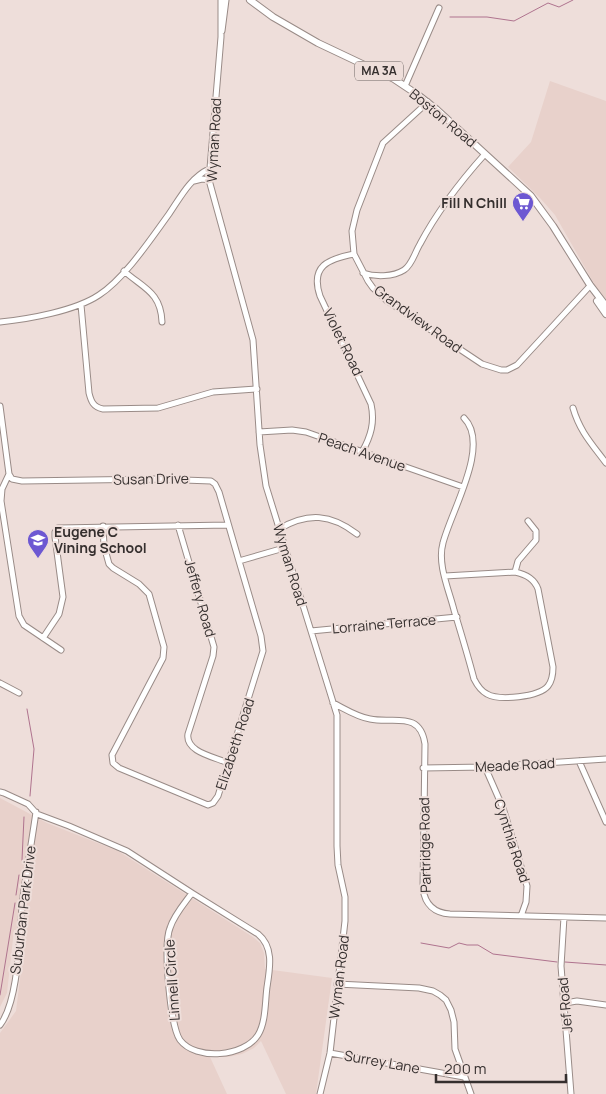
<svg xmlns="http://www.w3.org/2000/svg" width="606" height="1094" viewBox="0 0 606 1094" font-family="Manrope,sans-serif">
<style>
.built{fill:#e8d1cb}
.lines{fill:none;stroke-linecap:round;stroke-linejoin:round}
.stream{stroke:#af738e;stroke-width:1}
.minor-casing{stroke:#998b87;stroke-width:7}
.major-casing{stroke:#998b87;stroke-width:8}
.minor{stroke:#fff;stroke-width:5}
.major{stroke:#fff;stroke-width:6}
.labels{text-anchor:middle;stroke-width:4;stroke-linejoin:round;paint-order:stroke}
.shield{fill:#eededa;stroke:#6c6462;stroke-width:1}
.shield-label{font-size:12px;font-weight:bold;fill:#352f2e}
.street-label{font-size:14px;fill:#352f2e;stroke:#eededa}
.poi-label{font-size:14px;font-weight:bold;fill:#352f2e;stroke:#eededa;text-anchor:end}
</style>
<rect width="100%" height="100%" fill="#eededa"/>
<path class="built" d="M550 81 606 101V301L596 287 555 215 540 198 508 167 531 142Z
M0 798 47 823 118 851 253 937 260 943 264 953 265 969 332 978 316 1094H286L261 1041 254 1048 242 1054 228 1057H210L227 1094H0V1033L16 1011 26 931 14 930 7 993 0 1007Z"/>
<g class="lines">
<path class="stream" d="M450 17H487L514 21 548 3 559 7 573 0
M27 709 34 749 30 796
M22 860 24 817
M16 895 19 875
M421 943 449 948 459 943 467 945H478L493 954 557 962
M565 962 606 965
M0 995 15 903"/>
<g class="minor-casing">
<path id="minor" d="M221 0V37L209 180 253 340 260 445 266 486 337 715V846L338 865 345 897V921L330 1053 320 1094
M222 31 226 0
M405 86 439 8
M428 102 383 143 357 210 352 231 354 254 368 281 373 288 386 300 482 364 501 370H507L517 365 588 288
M194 181 202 179 209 180
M354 254C328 259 310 266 320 296L371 404C375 422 371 436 362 452
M124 271C143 288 161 292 162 322
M363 273C375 277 393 277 404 270 412 265 415 252 420 244 438 210 459 183 485 154
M81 305 89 393C91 401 93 407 103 409L158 408 213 392 257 389
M0 322C29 319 75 311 99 295 125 278 150 240 169 214 180 198 190 178 209 169
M0 406 9 474 2 489 1 501 19 616 24 625 61 650
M573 408C580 432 592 444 606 463
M259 432 292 430 306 432 463 487
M9 474 12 479 22 481 157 479 211 481 215 484 219 492 239 561
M178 525 214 647 213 656 188 734C185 752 215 757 228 763
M103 526 104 546 109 564 113 568 139 584 149 594 164 647 163 658 112 755 113 763 119 768 208 805 213 803 218 796 263 651 261 636 239 561 284 548
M279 529C308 512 331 514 357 534
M515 572 518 561 536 540V531L528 521
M445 576 515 572C525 574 534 578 538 589L553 667C553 674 552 681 548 686 539 697 499 701 487 694 481 691 477 685 474 679 468 656 461 633 454 610 449 590 437 564 443 543 451 511 491 445 464 418
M311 631 457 617
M43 638 59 614 63 597 55 537V532L58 528 228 525
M0 683 19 693
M333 703C345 709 357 717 370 719 393 724 420 710 425 744L423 889C425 904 434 913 450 914L606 918
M579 761 606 822
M485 767 503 808 527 886 526 902 521 916
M423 768 485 767 606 759
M0 792 4 793 28 804 37 814 69 826 127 851 192 893
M192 893 258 934C274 947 270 968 267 987 265 1002 266 1022 258 1035 244 1057 196 1061 180 1040 170 1026 163 944 170 928 174 915 184 904 192 893Z
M564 917 561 966 571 1094
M337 984 419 988 433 991 440 995 446 1000 451 1010 454 1022 455 1049 471 1094
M565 1003 577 1001 606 1005
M0 1025C20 999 19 930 23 897 27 868 32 840 36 812
M330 1053 464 1077"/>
</g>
<g class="major-casing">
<path id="major" d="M250 0 273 17 318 43 394 79 418 95 436 109 531 196 553 226 590 285 606 306
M597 301 606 314"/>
</g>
<use href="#minor" class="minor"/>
<use href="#major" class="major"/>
</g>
<defs>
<g id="supermarket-pin" transform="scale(1.125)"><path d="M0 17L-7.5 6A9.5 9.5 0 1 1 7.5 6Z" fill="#6d58d2" stroke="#eededa"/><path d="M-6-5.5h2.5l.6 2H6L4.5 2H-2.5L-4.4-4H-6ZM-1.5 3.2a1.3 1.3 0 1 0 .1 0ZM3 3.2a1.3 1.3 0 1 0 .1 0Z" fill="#fff"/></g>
<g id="school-pin" transform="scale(1.125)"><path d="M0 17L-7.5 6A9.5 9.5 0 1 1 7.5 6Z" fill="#6d58d2" stroke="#eededa"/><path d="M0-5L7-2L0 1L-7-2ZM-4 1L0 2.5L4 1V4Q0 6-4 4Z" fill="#fff"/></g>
</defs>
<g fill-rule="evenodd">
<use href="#supermarket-pin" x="523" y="203"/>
<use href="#school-pin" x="38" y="540"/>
</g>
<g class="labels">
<rect class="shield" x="355" y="61.5" width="48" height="19" rx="4"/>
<g class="shield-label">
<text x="379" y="75">MA 3A</text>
</g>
<g class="street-label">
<text transform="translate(443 118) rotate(40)" y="5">Boston Road</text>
<text transform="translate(214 140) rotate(-87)" y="5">Wyman Road</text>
<text transform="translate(418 319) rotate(36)" y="5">Grandview Road</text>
<text transform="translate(343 342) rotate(64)" y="5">Violet Road</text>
<text transform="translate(362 452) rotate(19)" y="5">Peach Avenue</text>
<text transform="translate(151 479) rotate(-1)" y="5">Susan Drive</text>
<text transform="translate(290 565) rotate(73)" y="5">Wyman Road</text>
<text transform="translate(200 598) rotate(74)" y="5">Jeffery Road</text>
<text transform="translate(384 624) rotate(-5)" y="5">Lorraine Terrace</text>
<text transform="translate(235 744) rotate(-72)" y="5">Elizabeth Road</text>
<text transform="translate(515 765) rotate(-3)" y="5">Meade Road</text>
<text transform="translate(512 841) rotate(72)" y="5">Cynthia Road</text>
<text transform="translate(425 845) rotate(-91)" y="5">Partridge Road</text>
<text transform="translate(23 910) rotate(-83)" y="5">Suburban Park Drive</text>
<text transform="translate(339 977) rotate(-83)" y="5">Wyman Road</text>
<text transform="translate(172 980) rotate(-94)" y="5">Linnell Circle</text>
<text transform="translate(565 1005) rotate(-95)" y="5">Jef Road</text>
<text transform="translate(382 1062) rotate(10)" y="5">Surrey Lane</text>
</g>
<g class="poi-label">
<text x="507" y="208">Fill N Chill</text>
<text x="54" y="537" text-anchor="start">Eugene C<tspan x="54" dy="16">Vining School</tspan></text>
</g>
</g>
<path d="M436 1074v8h130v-8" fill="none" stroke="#352f2e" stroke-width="2.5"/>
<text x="444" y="1074" font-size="15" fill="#352f2e" stroke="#eededa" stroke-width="4" paint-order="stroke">200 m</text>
</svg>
